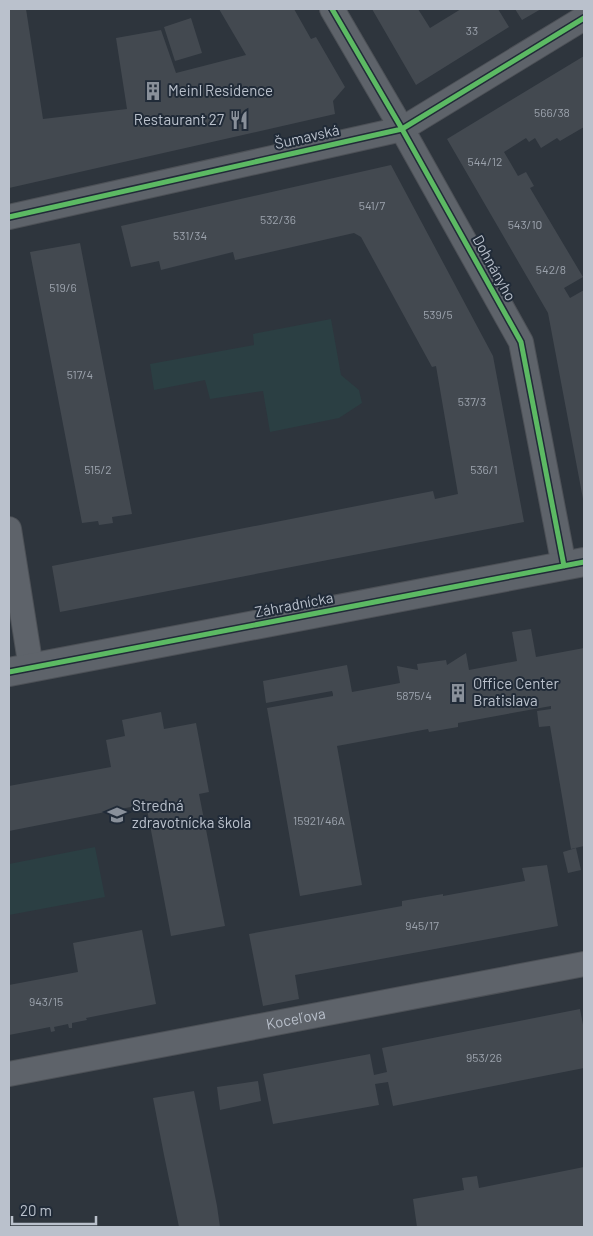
<svg xmlns="http://www.w3.org/2000/svg" width="593" height="1236" viewBox="0 0 593 1236" font-family="Barlow,sans-serif">
<style>
.green{fill:#2b3f43}
.building{fill:#434950}
.lines{fill:none;stroke-linecap:round;stroke-linejoin:round}
.minor-casing{stroke:#4d5157;stroke-width:26}
.tertiary-casing{stroke:#4d5157;stroke-width:30}
.minor{stroke:#5e636a;stroke-width:24}
.tertiary{stroke:#5e636a;stroke-width:28}
.cycleway-casing{stroke:#212b38;stroke-width:8}
.cycleway{stroke:#5cba63;stroke-width:5}
.labels{text-anchor:middle;stroke-width:4;stroke-linejoin:round;paint-order:stroke}
.number-label{font-size:12px;fill:#9ca3ad}
.poi-label{font-size:15px;fill:#bac1cc;stroke:#212b38;text-anchor:start}
.street-label{font-size:15px;fill:#bac1cc;stroke:#212b38}
</style>
<rect width="100%" height="100%" fill="#2e353d"/>
<path class="green" d="M331 319 341 375 359 390 362 403 339 418 270 432 263 391 210 399 205 380 154 390 150 364 254 345 253 334Z
M95 847 105 897 9 915V864Z"/>
<path class="building" d="M9 9H26L43 119 127 109 116 38 161 30 176 73 246 55 219 9H294L311 39 316 37 345 87 333 101 335 114 9 188Z
M372 9H418L430 28 461 9H498L509 27 416 85Z
M515 9H541L522 20Z
M191 18 202 53 175 61 164 27Z
M584 56V127L560 141 557 138 541 148 535 138 529 142 526 138 504 152 518 176 526 172 534 186 530 188 583 277 564 288 570 298 584 290 583 499 548 313 447 139Z
M391 165 493 356 524 522 60 612 52 566 433 491 435 499 458 494 436 366 432 367 361 237 354 233 235 260 233 252 161 270 159 261 131 267 121 226Z
M80 243 132 514 112 517 113 523 99 525 98 521 82 523 30 252Z
M531 629 536 657 584 648V846L571 849 550 726 539 727 537 711 551 709V706L458 723V727L429 732 428 729 337 746 362 885 300 896 267 708 333 696V694L332 691 266 703 263 681 347 665 352 692 400 683 397 666 418 670 417 664 446 660 447 665 466 653 469 670 517 661 512 632Z
M161 712 164 729 196 723 209 792 199 794 225 926 171 936 146 804 9 831V786L111 767 106 740 125 736 122 720Z
M576 848 581 870 568 873 563 852Z
M547 865 558 926 295 975 299 999 263 1006 249 934 402 906V901L443 894V896L525 881 522 868Z
M142 930 156 1004 86 1018 87 1020 72 1023V1028H69L68 1024 54 1027 55 1031 51 1032 50 1027 9 1035V985L78 972 73 943Z
M580 1009 584 1030V1068L393 1106 388 1082 375 1084 379 1105 273 1124 263 1074 370 1054 374 1075 387 1072 382 1048Z
M258 1081 261 1101 220 1110 217 1087Z
M194 1091 217 1206 220 1227H179L164 1155 153 1098Z
M584 1167V1227H417L413 1199 464 1190 462 1178 477 1176 479 1188Z"/>
<g class="lines">
<g class="minor-casing">
<g id="minor">
<path d="M332 9 402 129 521 342 564 566"/>
<path d="M9 217 402 129 584 18"/>
<path d="M9 529 31 668"/>
<path id="s1" d="M9 1074 584 964"/>
</g>
</g>
<g class="tertiary-casing">
<path id="tertiary" d="M9 672 584 562"/>
</g>
<use href="#minor" class="minor"/>
<use href="#tertiary" class="tertiary"/>
<g class="cycleway-casing">
<path id="cycleway" d="M332 9 402 129 521 342 564 566
M9 217 402 129 584 18
M9 672 584 562"/>
</g>
<use href="#cycleway" class="cycleway"/>
</g>
<defs>
<g id="building-bare" transform="scale(1.5)"><path d="M-4-6H4V6H1V3H-1V6H-4ZM-2.5-4.3h1.7v1.8h-1.7ZM.8-4.3h1.7v1.8H.8ZM-2.5-1h1.7V.8h-1.7ZM.8-1h1.7V.8H.8Z" fill="#89909a" stroke="#212b38" stroke-width="2.5" paint-order="stroke"/></g>
<g id="restaurant-bare" transform="scale(1.5)"><path d="M-5-6h1v4h1v-4h1v4h1v-4h1v5L-1.5 .5V6h-2V.5L-5-1ZM5-6V6H3V1.5H1.5Q1.5-4 5-6Z" fill="#89909a" stroke="#212b38" stroke-width="2.5" paint-order="stroke"/></g>
<g id="school-bare" transform="scale(1.5)"><path d="M0-5L7-2L0 1L-7-2ZM-4 1L0 2.5L4 1V4Q0 6-4 4Z" fill="#89909a" stroke="#212b38" stroke-width="2.5" paint-order="stroke"/></g>
</defs>
<g fill-rule="evenodd">
<use href="#building-bare" x="153" y="91"/>
<use href="#restaurant-bare" x="239" y="120"/>
<use href="#building-bare" x="458" y="693"/>
<use href="#school-bare" x="117" y="815"/>
</g>
<g class="labels">
<g class="number-label">
<text x="472" y="35">33</text>
<text x="552" y="117">566/38</text>
<text x="485" y="166">544/12</text>
<text x="372" y="210">541/7</text>
<text x="278" y="224">532/36</text>
<text x="525" y="229">543/10</text>
<text x="190" y="240">531/34</text>
<text x="551" y="274">542/8</text>
<text x="63" y="292">519/6</text>
<text x="438" y="319">539/5</text>
<text x="80" y="379">517/4</text>
<text x="472" y="406">537/3</text>
<text x="98" y="474">515/2</text>
<text x="484" y="474">536/1</text>
<text x="414" y="700">5875/4</text>
<text x="319" y="825">15921/46A</text>
<text x="422" y="930">945/17</text>
<text x="46" y="1006">943/15</text>
<text x="484" y="1062">953/26</text>
</g>
<g class="poi-label">
<text x="168" y="96">Meinl Residence</text>
<text x="224" y="125" text-anchor="end">Restaurant 27</text>
<text x="473" y="689">Office Center<tspan x="473" dy="17">Bratislava</tspan></text>
<text x="132" y="811">Stredná<tspan x="132" dy="17">zdravotnícka škola</tspan></text>
</g>
<g class="street-label">
<text transform="translate(307 137) rotate(-13)" y="5">Šumavská</text>
<text transform="translate(494 268) rotate(61)" y="5">Dohnányho</text>
<text transform="translate(294 605) rotate(-11)" y="5">Záhradnícka</text>
<text dy="5" stroke="none"><textPath href="#s1" startOffset="292">Koceľova</textPath></text>
</g>
</g>
<rect width="593" height="1236" fill="none" stroke="#bac1cc" stroke-width="20"/>
<path d="M12 1216v8h84v-8" fill="none" stroke="#bac1cc" stroke-width="2.5"/>
<text x="20" y="1216" font-size="15" fill="#bac1cc" stroke="#212b38" stroke-width="4" paint-order="stroke">20 m</text>
</svg>
